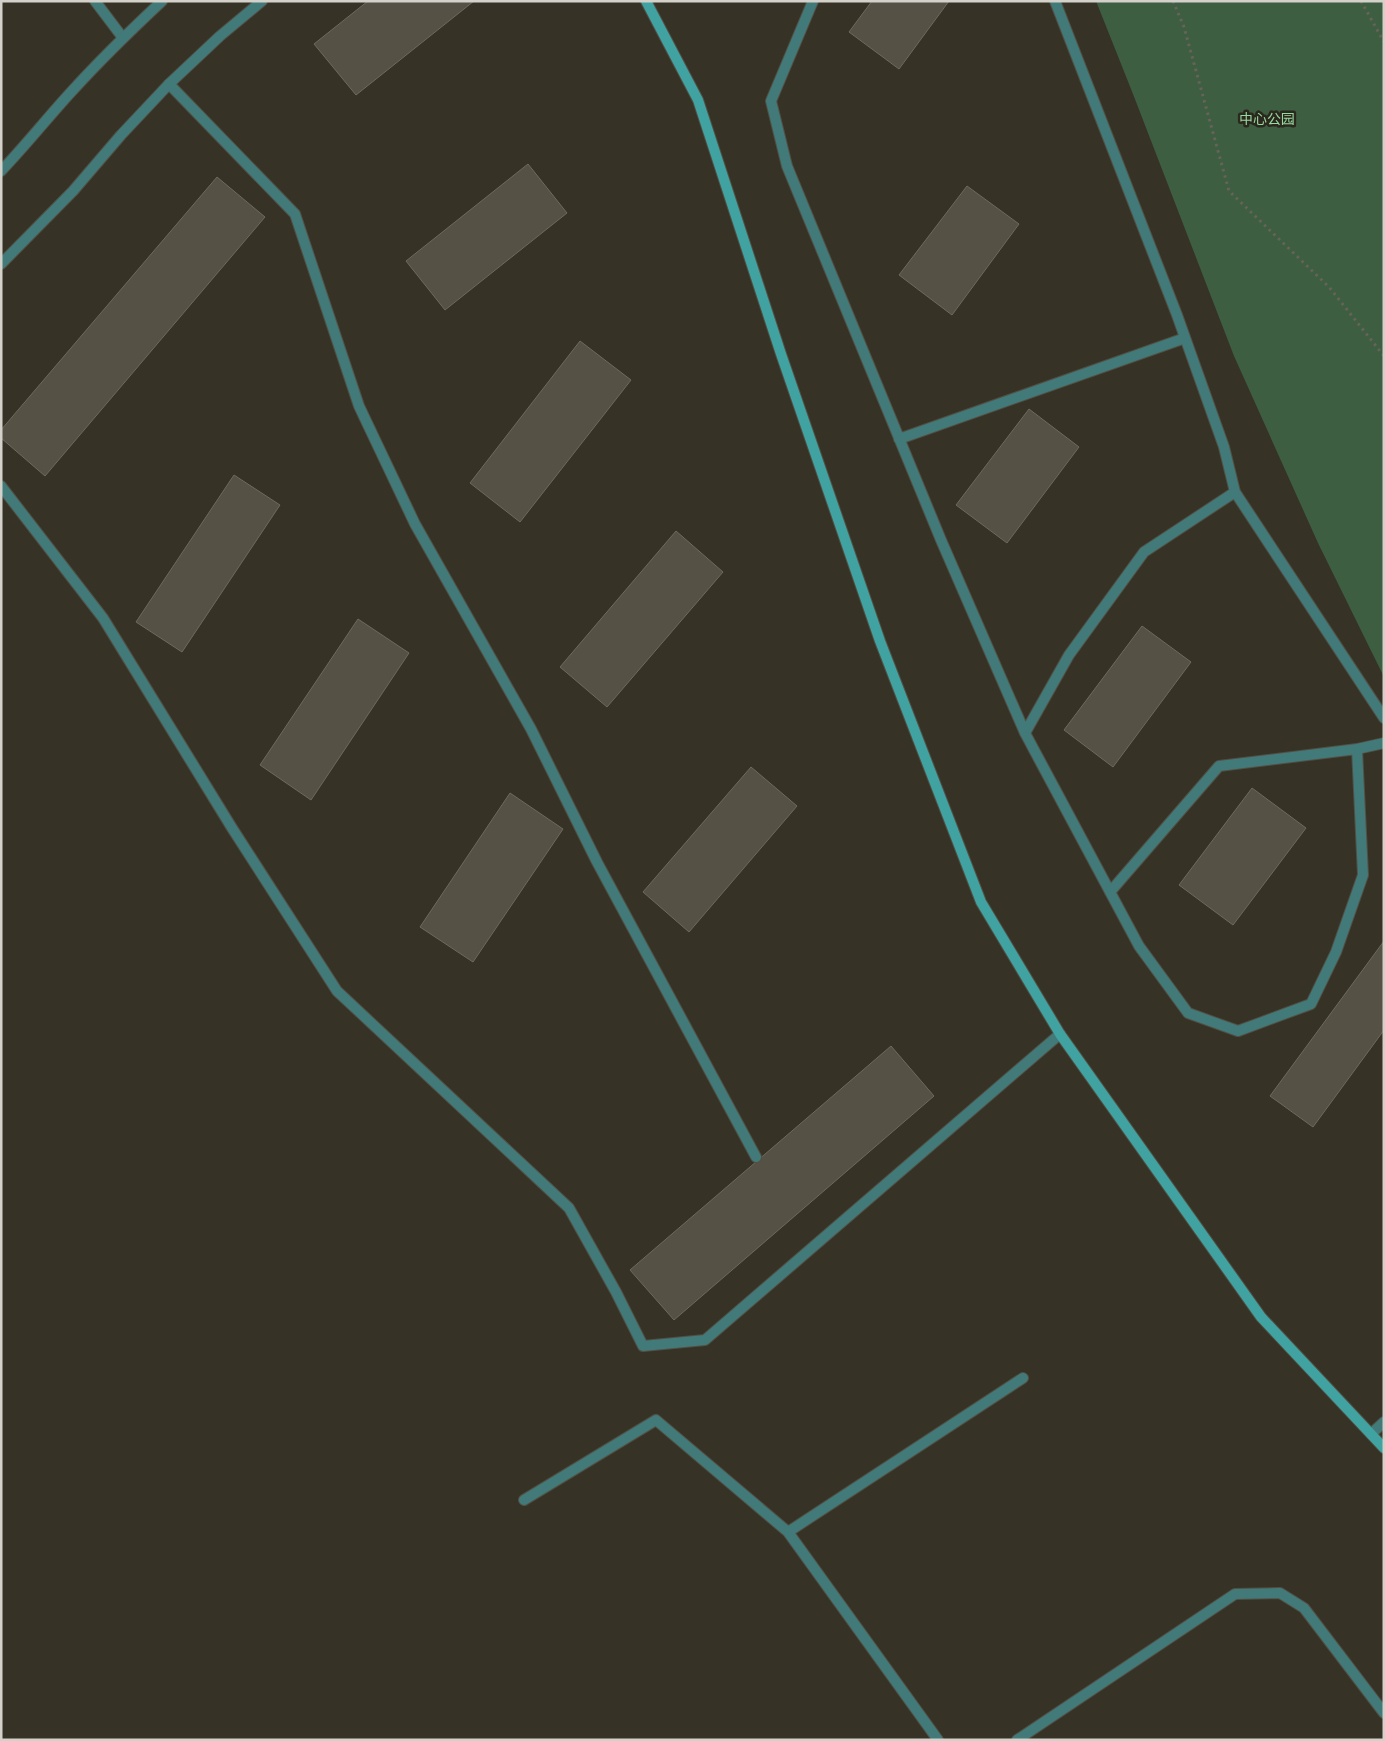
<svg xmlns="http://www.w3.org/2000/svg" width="1385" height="1741" viewBox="0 0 1385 1741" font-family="Montserrat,'Noto Sans SC',sans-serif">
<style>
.green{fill:#3e5e42}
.building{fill:#555145;stroke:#6e6a5e}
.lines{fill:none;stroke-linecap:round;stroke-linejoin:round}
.service-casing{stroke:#524f44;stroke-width:12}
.minor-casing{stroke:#524f44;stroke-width:12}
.tertiary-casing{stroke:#524f44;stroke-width:12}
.secondary-casing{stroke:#524f44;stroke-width:12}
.path{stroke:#666358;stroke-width:3;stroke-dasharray:2.5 4;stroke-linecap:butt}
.service{stroke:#417a79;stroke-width:10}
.minor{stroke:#417a79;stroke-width:10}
.tertiary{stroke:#417a79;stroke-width:10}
.secondary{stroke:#40a3a1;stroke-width:10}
.labels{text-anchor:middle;stroke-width:5;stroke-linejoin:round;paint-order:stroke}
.park-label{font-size:14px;fill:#96d89f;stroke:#2b281d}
</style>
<rect width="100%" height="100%" fill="#363226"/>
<path class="green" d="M1096 1H1384V677L1318 543 1234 356 1133 94Z"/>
<path class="building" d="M368 1H474L356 95 314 44Z
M872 1H949L899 69 849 32Z
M528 164 567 213 445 310 406 261Z
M217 177 265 217 45 476 1 438V430Z
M967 186 1019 224 952 315 899 275Z
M580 341 631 380 520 522 470 483Z
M1029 409 1079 447 1007 543 956 505Z
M234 475 280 505 182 652 136 622Z
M676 531 723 572 607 707 560 667Z
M358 619 409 653 311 800 260 765Z
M1142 626 1191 662 1113 767 1064 730Z
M751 767 797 806 689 932 643 892Z
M1252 788 1306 828 1233 925 1179 885Z
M510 793 563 829 473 962 420 927Z
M1384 941V1030L1313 1127 1270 1096Z
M891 1046 934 1096 674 1320 630 1270Z"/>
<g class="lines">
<g class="service-casing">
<path id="service" d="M1371 1434 1384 1422"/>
</g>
<g class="minor-casing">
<path id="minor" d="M95 1 123 38
M813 1 771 101 787 166 941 540 1025 733 1139 946 1188 1013 1238 1031 1311 1004 1336 952 1363 875 1357 749 1384 743
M1055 1 1177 315 1224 447 1235 492 1384 718
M169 84 295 214 359 406 415 524 531 729 597 862 756 1157
M899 439 1185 338
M1 486 103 618 232 828 337 991 569 1208 616 1292 643 1346 705 1340 1060 1034
M1025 733 1069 655 1144 552 1235 492
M1110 892 1219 766 1357 749
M524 1500 656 1420 788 1532 938 1740
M788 1532 1023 1378
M1017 1740 1235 1594 1280 1593 1304 1608 1384 1713"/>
</g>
<g class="tertiary-casing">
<path id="tertiary" d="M1 171C26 145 48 117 72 91 101 59 131 30 162 1
M1 264 73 191 121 135 169 84 220 36 262 1"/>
</g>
<g class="secondary-casing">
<path id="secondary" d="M646 1 698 100 781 354 880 641 981 902 1060 1034 1261 1317 1384 1448"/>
</g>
<path class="path" d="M1173 1 1184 27 1229 191 1329 287 1384 356
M1361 1 1384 42"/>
<use href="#service" class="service"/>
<use href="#minor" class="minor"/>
<use href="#tertiary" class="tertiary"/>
<use href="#secondary" class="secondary"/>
</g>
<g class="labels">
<g class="park-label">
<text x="1267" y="124">中心公园</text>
</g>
</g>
<rect width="1385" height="1741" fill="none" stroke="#d4d1ca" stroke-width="5"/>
</svg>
